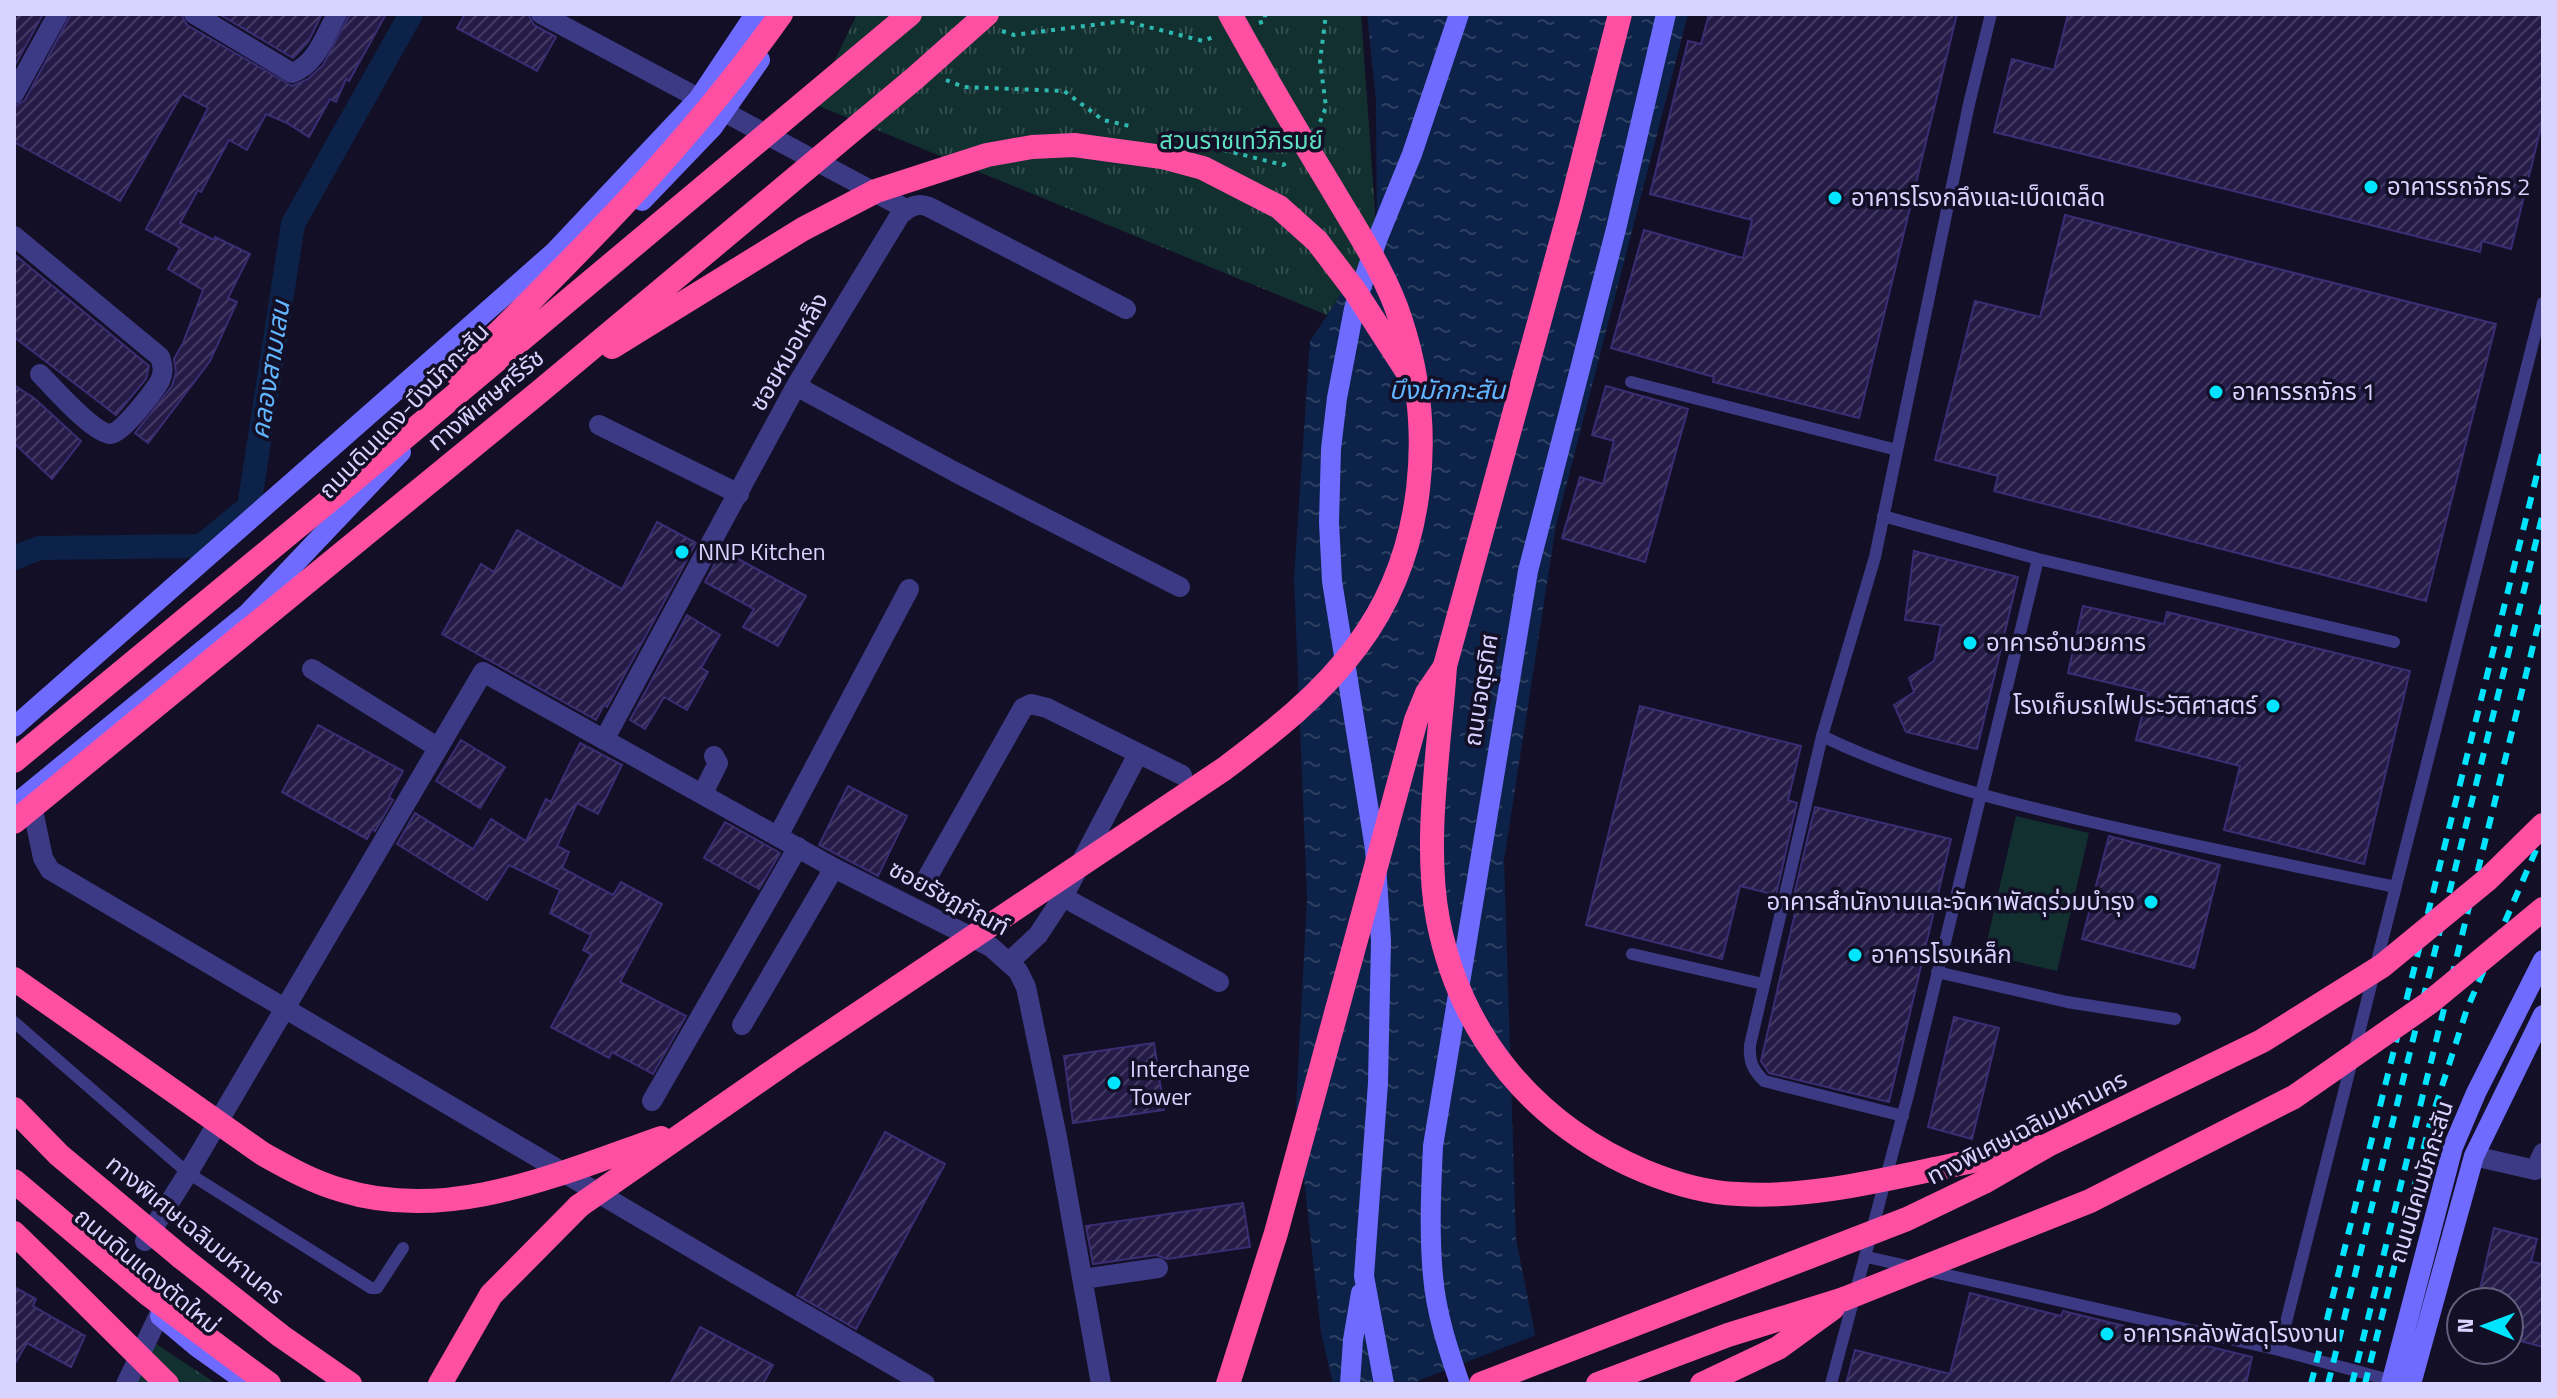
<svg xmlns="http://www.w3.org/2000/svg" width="2557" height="1398" viewBox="0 0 2557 1398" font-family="'Titillium Web','Noto Sans Thai',sans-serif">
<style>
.grass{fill:#12302f}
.park{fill:url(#park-tufts)}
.water{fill:url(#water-ripples)}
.pier{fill:#130f26}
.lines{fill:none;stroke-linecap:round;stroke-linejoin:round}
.canal{stroke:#0c2248;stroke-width:24}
.building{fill:url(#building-hatch);stroke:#3b2d73;stroke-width:2}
.path{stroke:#2fb8b0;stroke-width:4;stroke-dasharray:4 6;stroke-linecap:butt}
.lane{stroke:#3d3a85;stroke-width:12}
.street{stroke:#3d3a85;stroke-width:20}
.secondary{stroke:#6f6bff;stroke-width:20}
.highway{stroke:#ff4fa3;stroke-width:24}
.rail{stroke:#00e5ff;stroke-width:6;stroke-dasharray:12 10;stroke-linecap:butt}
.highway-bridge{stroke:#ff4fa3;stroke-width:24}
.poi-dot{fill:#00e5ff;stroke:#130f26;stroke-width:3}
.labels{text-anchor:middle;stroke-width:7;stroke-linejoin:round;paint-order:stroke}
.park-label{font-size:24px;fill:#5fe0c0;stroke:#130f26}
.poi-label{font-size:24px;fill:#d9d4ff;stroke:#130f26;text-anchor:start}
.street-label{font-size:24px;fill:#d9d4ff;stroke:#130f26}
.water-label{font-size:26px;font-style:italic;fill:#62b6ff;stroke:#130f26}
</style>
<defs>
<pattern id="park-tufts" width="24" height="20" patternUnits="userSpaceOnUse" patternTransform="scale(2)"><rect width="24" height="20" fill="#12302f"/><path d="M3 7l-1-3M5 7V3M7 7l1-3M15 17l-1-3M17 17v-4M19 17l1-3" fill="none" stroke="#344d4e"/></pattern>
<pattern id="water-ripples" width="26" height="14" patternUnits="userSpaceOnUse" patternTransform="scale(2)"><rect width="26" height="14" fill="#0c2248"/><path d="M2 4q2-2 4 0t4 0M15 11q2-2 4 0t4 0" fill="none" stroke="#2f4163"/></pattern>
<pattern id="building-hatch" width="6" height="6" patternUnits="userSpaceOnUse" patternTransform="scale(2)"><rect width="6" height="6" fill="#241b47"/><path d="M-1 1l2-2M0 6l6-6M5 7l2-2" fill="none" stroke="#433b63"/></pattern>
</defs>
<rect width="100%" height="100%" fill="#130f26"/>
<path class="grass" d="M2016 816 2089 833 2057 971 1984 954Z"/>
<path class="park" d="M857 14H1361L1377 240 1327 315 814 104Z
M147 1338 217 1384H131Z"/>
<path class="water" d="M1367 14H1688L1556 525 1504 860 1516 1239 1545 1384H1333L1321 1332 1296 1107 1307 899 1294 578 1310 341 1377 240 1376 101Z"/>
<path class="pier" d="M1539 1334 1549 1384H1410Z"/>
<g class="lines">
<path class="canal" d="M14 558 39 548 201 546 249 507 293 224 411 14"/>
</g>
<path class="building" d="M14 14H43L14 67Z
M71 14H181L187 25 292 86 308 79 323 65 350 14H386L349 81 346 79 336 102 330 99 309 137 287 123 266 114 247 150 229 140 201 192 198 190 180 223 214 240 215 237 250 254 228 298 237 302 210 361 148 443 135 433 172 386 176 372 174 359 183 343 203 290 168 269 180 248 146 229 208 108 182 94 120 201 14 142V107L25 100Z
M219 14H322L308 42 293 58Z
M465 14H528L534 25 556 37 537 71 457 28Z
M1709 14H1957L1859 418 1713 382 1714 377 1611 348 1644 230 1743 258 1752 220 1650 194 1688 41 1701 44Z
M2068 14H2543V119L2511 249 2482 241 2480 252 1994 132 2012 59 2054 70Z
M2065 215 2496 324 2426 601 1994 491 1998 476 1935 460 1975 301 2040 317Z
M14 254 149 366 146 379 116 415 14 337Z
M14 385 34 398 81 441 52 479 14 443Z
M1606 386 1688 409 1645 562 1562 538 1580 477 1603 484 1614 441 1592 435Z
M657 522 696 543 607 707 604 705 596 720 442 634 481 564 494 572 517 530 622 589Z
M722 550 806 596 778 646 743 627 754 609 705 582Z
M1914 551 2018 577 1977 749 1906 732 1894 705 1914 692 1909 678 1934 661 1941 625 1905 620Z
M2083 606 2164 624 2167 612 2410 671 2364 864 2224 830 2240 766 2136 740 2148 692 2068 673Z
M687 615 720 635 701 668 708 672 687 710 664 697 645 729 630 720Z
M1640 706 1801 746 1788 800 1797 803 1776 895 1740 886 1722 959 1586 925Z
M318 725 403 771 389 797 393 800 375 831 372 829 367 839 282 792Z
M461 740 505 767 480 808 436 781Z
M580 743 622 765 598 814 577 803 557 846 569 852 562 868 613 895 621 882 662 904 620 982 686 1016 653 1074 612 1052 609 1058 551 1027 591 954 583 950 591 935 550 913 560 890 509 865 487 900 397 844 415 813 473 849 491 819 526 841 546 799 551 802Z
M848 786 907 816 878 876 819 845Z
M1815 807 1951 839 1889 1102 1769 1073 1761 1061 1798 900 1793 899Z
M725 822 780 853 759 889 704 858Z
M2109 836 2220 865 2194 968 2082 939Z
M1954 1017 1999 1028 1972 1139 1928 1127Z
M1154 1043 1164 1110 1073 1123 1064 1056Z
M885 1132 945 1164 856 1329 797 1295Z
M1243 1203 1250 1247 1167 1259 1156 1255 1093 1264 1086 1226Z
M2494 1228 2537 1239 2531 1262 2543 1264V1347L2509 1338V1302H2477Z
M14 1287 36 1299 33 1306 85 1336 71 1367 27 1343 14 1365Z
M1970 1293 2061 1316 2063 1311 2252 1357 2246 1384H1846L1855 1350 1950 1374Z
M700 1327 773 1365 763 1384H670Z"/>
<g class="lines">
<path class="path" d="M1259 23 1265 21V14
M1002 31 1014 35 1125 21 1203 41 1216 36
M946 80 964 87 1064 91 1103 120 1134 127
M1320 122 1326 107 1320 61 1326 14
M1224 150 1283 165 1288 162"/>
<path class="lane" d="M1631 382 1897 450
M1883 516 2038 559 2394 642
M1822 736C1907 777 1996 800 2087 821 2190 845 2293 866 2396 887
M1632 954 1763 984
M1937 972 2067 1002 2175 1019
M14 1022 188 1173 371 1288H377L403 1248
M1903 1116 1764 1081C1752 1069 1749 1061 1750 1045L1822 736 1875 557 1969 104 1991 14
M1867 1257 2279 1350 2397 1382
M2279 1350 2543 303
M1831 1384 1908 1095 2038 559"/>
<path class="street" d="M194 14 292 73C316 65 325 36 337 14
M541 14 906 209
M14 94 58 14
M14 236 160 357C163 366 164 372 160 381 154 391 121 435 110 434 92 432 54 388 40 374
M796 386 955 472 1180 587
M599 425 739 494
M312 669 437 747
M604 740 796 386 900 215C909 207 917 202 929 207L1126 309
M703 793 718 763 714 756
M30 796 43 858 50 870C342 1041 632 1215 925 1384
M778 836 909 589
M927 878 1023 708 1031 704 1047 708 1182 775
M1063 897 1219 982
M1009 962 1038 935 1063 897 1138 754
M742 1025 834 868
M652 1101 798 847
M2474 1156 2535 1170 2543 1153
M145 1241 188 1173 483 672 834 868 991 947 1018 971 1026 987 1057 1137 1101 1384
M1083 1279 1158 1268
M126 1384 159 1315"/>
<path class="secondary" d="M642 201 713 127 760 60
M14 727 554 252 699 98 755 14
M14 805 248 613 401 452
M160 1316 197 1347 249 1384
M1350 1384 1353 1340 1361 1293
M1384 1384 1364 1276 1378 1083 1381 941 1375 849 1332 581 1329 522 1331 449 1337 398 1354 309 1377 240 1412 154 1459 14
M1460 1384C1448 1349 1436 1313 1433 1276 1429 1233 1431 1189 1433 1146L1528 571 1616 229 1666 14
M2391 1384 2453 1147 2476 1093 2543 960
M2411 1384 2474 1156 2543 1015"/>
<path class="highway" d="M1445 666 1571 206 1620 14
M14 761 336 495
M1935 1169 2039 1147
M14 1181 148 1294 269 1384
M14 1233 54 1272
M181 1257 281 1336 350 1384
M440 1384 491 1295 579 1206
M1598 1384 1728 1335 1844 1299
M1702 1384 1778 1348 1833 1308"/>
<path class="rail" d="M2311 1384 2543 450
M2328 1384 2543 513
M2352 1384 2543 605
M2365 1384 2430 1123 2467 1009 2543 834"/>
<path class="highway-bridge" d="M612 347 803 229 876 191 987 155 1032 147 1074 145 1162 157 1203 168 1279 207 1317 241 1355 291 1408 373
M457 374C572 260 687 147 781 14
M336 495 910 14
M1445 666C1440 744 1423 842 1438 920 1461 1037 1535 1125 1644 1171 1673 1183 1706 1193 1738 1194 1805 1198 1870 1183 1935 1169
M14 822 538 393 915 78 987 14
M14 979 263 1154C288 1168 313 1182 341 1190 449 1224 561 1173 661 1138
M14 1109 59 1155 181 1257
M579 1206 792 1058 1224 769C1273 732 1321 695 1357 646 1426 554 1436 428 1401 321 1386 273 1356 230 1331 187 1296 130 1262 72 1230 14
M54 1272 167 1384
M1844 1299 2090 1201 2294 1097 2429 1003 2543 909
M1228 1384 1276 1233 1416 720 1427 693 1444 668
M1481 1384 1907 1219 1984 1182 2048 1145 2262 1041 2382 966 2488 879 2543 825"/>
</g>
<g class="poi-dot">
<circle cx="2371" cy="187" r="8"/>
<circle cx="1835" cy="198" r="8"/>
<circle cx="2216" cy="392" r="8"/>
<circle cx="682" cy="552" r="8"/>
<circle cx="1970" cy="643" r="8"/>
<circle cx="2273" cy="706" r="8"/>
<circle cx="2151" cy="902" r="8"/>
<circle cx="1855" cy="955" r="8"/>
<circle cx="1114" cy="1083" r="8"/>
<circle cx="2107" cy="1334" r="8"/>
</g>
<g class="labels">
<g class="park-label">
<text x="1241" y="149">สวนราชเทวีภิรมย์</text>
</g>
<g class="poi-label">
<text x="2387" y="195">อาคารรถจักร 2</text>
<text x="1851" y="206">อาคารโรงกลึงและเบ็ดเตล็ด</text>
<text x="2232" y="400">อาคารรถจักร 1</text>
<text x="698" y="560">NNP Kitchen</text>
<text x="1986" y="651">อาคารอำนวยการ</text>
<text x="2257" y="714" text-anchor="end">โรงเก็บรถไฟประวัติศาสตร์</text>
<text x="2135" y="910" text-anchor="end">อาคารสำนักงานและจัดหาพัสดุร่วมบำรุง</text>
<text x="1871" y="963">อาคารโรงเหล็ก</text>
<text x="1130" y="1077">Interchange<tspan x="1130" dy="28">Tower</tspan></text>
<text x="2123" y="1342">อาคารคลังพัสดุโรงงาน</text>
</g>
<g class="street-label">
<text transform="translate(789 352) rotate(-60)" y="8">ซอยหมอเหล็ง</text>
<text transform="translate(486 400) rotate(-40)" y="8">ทางพิเศษศรีรัช</text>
<text transform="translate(404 411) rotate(-46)" y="8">ถนนดินแดง-บึงมักกะสัน</text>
<text transform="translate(1481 690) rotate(-81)" y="8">ถนนจตุรทิศ</text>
<text transform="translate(949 898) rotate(28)" y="8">ซอยรัชฎภัณฑ์</text>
<text transform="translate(2027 1128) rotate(-27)" y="8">ทางพิเศษเฉลิมมหานคร</text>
<text transform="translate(2421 1182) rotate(-73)" y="8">ถนนนิคมมักกะสัน</text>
<text transform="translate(195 1230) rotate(39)" y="8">ทางพิเศษเฉลิมมหานคร</text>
<text transform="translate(147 1271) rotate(40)" y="8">ถนนดินแดงตัดใหม่</text>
</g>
<g class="water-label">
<text transform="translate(270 370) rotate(-81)" y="9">คลองสามเสน</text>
<text x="1447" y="399">บึงมักกะสัน</text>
</g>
</g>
<rect width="2557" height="1398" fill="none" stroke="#d9d4ff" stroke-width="32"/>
<g transform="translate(2485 1326) rotate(271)"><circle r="38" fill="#130f26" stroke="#625e7d" stroke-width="2"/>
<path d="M0-6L14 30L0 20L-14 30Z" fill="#00e5ff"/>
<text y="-12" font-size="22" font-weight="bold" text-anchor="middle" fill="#d9d4ff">N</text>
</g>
</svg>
